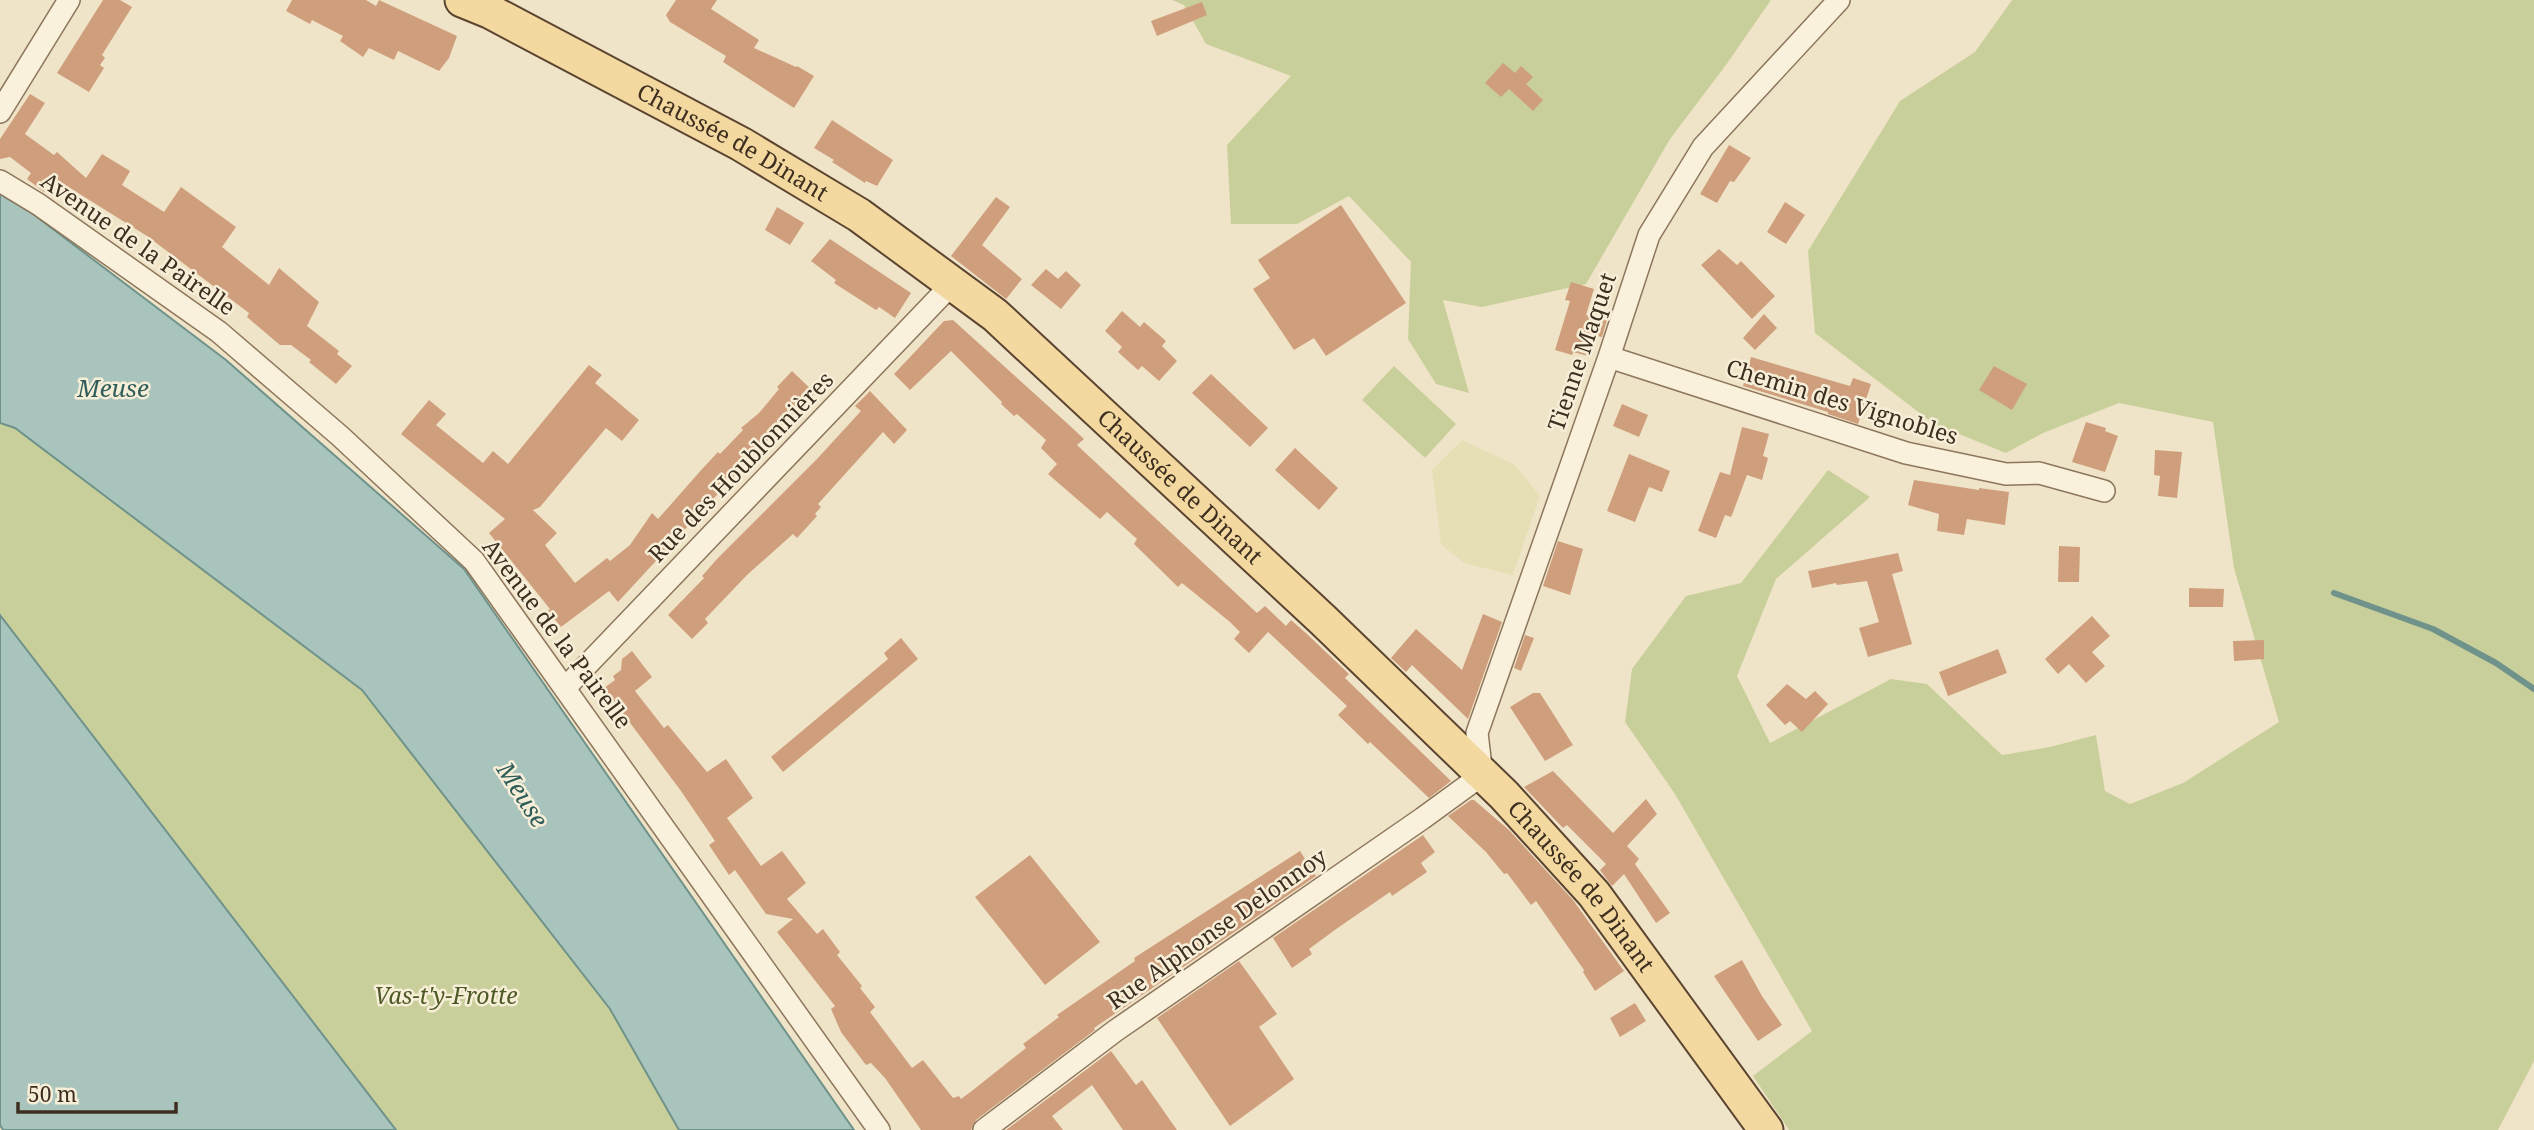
<svg xmlns="http://www.w3.org/2000/svg" width="2534" height="1130" viewBox="0 0 2534 1130" font-family="'Noto Serif',serif">
<style>
.farmland{fill:#e6deb5}
.green{fill:#c9cf9b}
.water{fill:#a9c4bc;stroke:#6f938a;stroke-width:2}
.lines{fill:none;stroke-linecap:round;stroke-linejoin:round}
.stream{stroke:#6f938a;stroke-width:6}
.building{fill:#cf9f7d}
.street-casing{stroke:#8d765c;stroke-width:24}
.primary-casing{stroke:#5b4430;stroke-width:37}
.street{stroke:#faf1dc;stroke-width:21}
.primary{stroke:#f3d9a0;stroke-width:33}
.labels{text-anchor:middle;stroke-width:5;stroke-linejoin:round;paint-order:stroke}
.street-label{font-size:23px;fill:#3d2e20;stroke:#f7eed8}
.park-label{font-size:23px;font-style:italic;fill:#4d5a26;stroke:#f7eed8}
.water-label{font-size:24px;font-style:italic;fill:#2f5d5a;stroke:#f7eed8}
</style>
<rect width="100%" height="100%" fill="#f0e4c8"/>
<path class="farmland" d="M1462 440 1515 465 1540 496 1513 575 1464 563 1441 544 1432 470Z"/>
<path class="green" d="M1172 0H1771L1726 65 1670 139 1586 284 1482 307 1443 300 1469 393 1436 384 1408 339 1411 262 1349 196 1297 224H1231L1227 145 1291 76 1206 44 1184 5Z
M2012 0H2534V1061L2498 1130H1789L1753 1076 1812 1031 1675 794 1625 722 1632 669 1686 596 1741 583 1828 470 1870 497 1776 579 1737 676 1770 743 1891 679 1927 684 2002 755 2050 747 2096 735 2105 791 2130 804 2183 783 2279 722 2234 568 2213 422 2119 403 2043 433 2006 453 1934 424 1815 333 1808 251 1900 101 1975 52Z
M1394 366 1456 424 1425 458 1362 400Z
M0 423 15 428 362 690 610 1009 679 1130H396L0 615Z"/>
<path class="water" d="M0 194 33 214 226 360 464 569 854 1130H679L610 1009 362 690 15 428 0 423Z
M0 615 396 1130H3L0 1125Z"/>
<g class="lines">
<path class="stream" d="M2334 593 2433 629 2496 663 2534 689"/>
</g>
<path class="building" d="M103 0H120L132 7 102 55 105 58 100 65 104 68 89 92 57 73Z
M292 0H366L376 6 379 0 457 36 449 58 439 71 398 51 394 60 369 48 363 57 340 41 343 36 312 20 310 24 286 11Z
M676 0H717L711 9 759 40 754 48 796 67 797 66 814 76 794 108 723 62 726 56 670 22 666 15Z
M1202 2 1207 15 1157 36 1151 21Z
M1503 63 1515 73 1521 66 1533 77 1526 84 1543 100 1533 111 1509 89 1501 97 1485 83Z
M30 94 45 103 25 134 54 155 57 152 86 178 102 154 130 171 122 185 164 212 181 187 236 227 222 247 269 285 279 268 319 302 307 326 339 351 337 354 352 366 336 384 309 362 311 360 291 345H280L247 317 249 313 147 236 54 178 44 192 27 179 31 173 10 157 0 159V139Z
M832 120 893 160 877 186 866 181 865 183 832 162 834 160 814 148Z
M1729 145 1751 158 1734 182 1730 181 1717 203 1700 194Z
M996 197 1010 207 982 245 1022 279 1006 299 951 256Z
M1785 202 1805 215 1786 244 1767 232Z
M1341 205 1406 303 1326 356 1314 338 1294 350 1253 289 1270 278 1258 260Z
M777 207 804 223 790 245 765 230Z
M830 239 911 293 895 318 879 307 876 310 834 283 836 280 811 261Z
M1719 249 1737 265 1741 261 1775 296 1752 319 1701 265Z
M1046 269 1058 279 1066 271 1081 285 1061 309 1031 285Z
M1571 282 1594 289 1586 315 1607 320 1602 337 1596 336 1588 356 1573 352 1572 355 1555 350 1570 301 1565 300Z
M1122 311 1140 327 1144 322 1166 341 1162 346 1177 361 1159 381 1142 366 1138 370 1118 352 1122 347 1105 331Z
M1764 314 1777 328 1755 350 1743 338Z
M953 320 1068 424 1084 439 1077 445 1257 613 1265 606 1286 626 1291 620 1308 635 1349 674 1345 678 1451 781 1429 798 1370 742 1368 744 1338 715 1347 706 1268 632 1249 653 1234 639 1240 632 1230 622 1182 583 1178 587 1134 544 1137 539 1107 512 1100 519 1048 474 1057 464 1041 448 1046 440 1017 414 1014 416 1001 404 1002 402 951 351 910 390 894 374 944 321Z
M1751 357 1850 386 1853 378 1871 384 1858 424 1828 414V412L1743 386Z
M589 365 602 375 595 383 639 420 622 441 606 428 540 507 533 510 557 533 545 545 575 583 607 558 610 561 630 545 652 513 658 519 703 468 718 452 720 454 743 430 741 428 759 413 779 389 777 387 792 371 815 393 738 470 739 471 618 602 609 591 561 627 548 611 550 609 489 533 505 519 401 434 429 400 446 414 436 425 483 463 493 451 508 464Z
M1994 366 2027 384 2012 410 1979 390Z
M1211 374 1268 428 1250 447 1192 393Z
M870 391 907 430 894 444 883 432 818 504 821 507 815 514 817 516 797 538 793 534 747 575 705 619 708 623 692 639 668 615 704 578 702 576 717 559 817 459 861 411 855 406Z
M1622 404 1648 415 1639 437 1613 426Z
M2086 422 2106 428 2105 431 2118 436 2105 472 2072 462Z
M1742 427 1769 434 1763 456 1768 458 1762 480 1747 475 1732 515 1731 517 1725 515 1716 538 1698 531 1720 472 1730 475Z
M1295 448 1338 488 1319 510 1275 470Z
M2155 450 2182 452 2177 498 2158 496 2160 476 2154 475Z
M1629 454 1670 471 1662 492 1649 487 1635 522 1607 511Z
M1914 480 1979 490V488L2009 492 2005 525 1967 519 1964 535 1937 531 1939 514 1908 505Z
M1558 541 1583 549 1570 595 1543 586Z
M2059 546 2080 547 2079 582H2058Z
M1898 553 1903 571 1892 574 1912 644 1868 657 1859 628 1879 622 1867 581 1837 585 1836 583 1812 588 1808 571Z
M2189 588 2224 589 2223 607H2189Z
M1483 614 1502 622 1468 719 1412 665 1406 672 1391 658 1416 629 1462 670Z
M2092 616 2110 636 2092 652 2105 666 2086 683 2069 664 2058 674 2045 659Z
M1525 635 1534 638 1521 671 1514 668Z
M901 638 918 659 783 772 771 757 888 659 884 653Z
M2264 640V659L2234 661 2233 641Z
M1998 649 2007 673 1948 696 1939 672Z
M632 651 652 677 635 691 664 728 668 725 707 772 726 759 753 798 727 818 761 866 782 851 806 883 787 899 817 934 823 929 840 952 837 955 862 986 860 988 875 1007 870 1012 912 1068 923 1060 953 1098 959 1096 961 1099 973 1090 1026 1048 1023 1044 1059 1017 1057 1015 1135 961 1134 958 1300 851 1316 876 1094 1028 1095 1030 976 1120 971 1130H921L885 1078 871 1063 866 1065 841 1032 831 1009 835 1006 777 932 793 919 766 914 735 870 729 875 709 845 715 841 681 791 604 688 615 680 613 676 621 670 622 659Z
M1787 684 1806 699 1815 691 1828 704 1802 732 1790 721 1785 725 1766 705Z
M1533 693H1540L1573 745 1545 761 1510 707Z
M1553 771 1613 833 1646 799 1657 814 1627 846 1639 859 1635 864 1670 913 1656 923 1624 874 1612 886 1600 870 1606 864 1567 825 1563 828 1524 787Z
M1471 800H1474L1509 830 1573 900 1624 971 1595 991 1583 972 1584 970 1536 901 1531 905 1507 873 1504 874 1486 852 1448 816Z
M1423 835 1435 852 1421 863 1427 872 1392 896 1390 892 1339 927 1309 949 1312 954 1292 968 1273 938Z
M1030 855 1100 942 1045 985 975 897Z
M1742 960 1762 996 1782 1025 1758 1041 1714 976Z
M1239 961 1277 1014 1259 1027 1294 1079 1230 1126 1157 1018Z
M1635 1003 1646 1021 1620 1037 1610 1018Z
M1111 1051 1136 1085 1142 1080 1177 1130H1123L1092 1085 1052 1116 1063 1130H1006Z"/>
<g class="lines">
<g class="street-casing">
<path id="street" d="M0 112 69 0
M0 181 38 204 219 332 340 436 474 561 879 1130
M1609 357 1906 453 2006 474 2039 473 2104 491
M566 687 953 283
M984 1130 1115 1031 1423 818 1482 775 1477 733 1609 357 1649 235 1703 147 1839 0"/>
</g>
<g class="primary-casing">
<g id="primary">
<path id="s1" d="M462 0 489 11 741 144 859 215 995 315 1323 620 1504 795 1594 894 1766 1130"/>
</g>
</g>
<use href="#street" class="street"/>
<use href="#primary" class="primary"/>
</g>
<g class="labels">
<g class="street-label">
<text dy="8" stroke="none"><textPath href="#s1" startOffset="306">Chaussée de Dinant</textPath></text>
<text transform="translate(138 244) rotate(35)" y="8">Avenue de la Pairelle</text>
<text transform="translate(1582 352) rotate(-71)" y="8">Tienne Maquet</text>
<text transform="translate(1842 402) rotate(17)" y="8">Chemin des Vignobles</text>
<text transform="translate(741 467) rotate(-46)" y="8">Rue des Houblonnières</text>
<text dy="8" stroke="none"><textPath href="#s1" startOffset="873">Chaussée de Dinant</textPath></text>
<text transform="translate(557 634) rotate(53)" y="8">Avenue de la Pairelle</text>
<text dy="8" stroke="none"><textPath href="#s1" startOffset="1440">Chaussée de Dinant</textPath></text>
<text transform="translate(1217 929) rotate(-35)" y="8">Rue Alphonse Delonnoy</text>
</g>
<g class="park-label">
<text x="446" y="1004">Vas-t'y-Frotte</text>
</g>
<g class="water-label">
<text x="113" y="397">Meuse</text>
<text transform="translate(522 795) rotate(57)" y="8">Meuse</text>
</g>
</g>
<path d="M18 1102v10h158v-10" fill="none" stroke="#3d2e20" stroke-width="3.5"/>
<text x="28" y="1102" font-size="21" fill="#3d2e20" stroke="#f7eed8" stroke-width="5" paint-order="stroke">50 m</text>
</svg>
